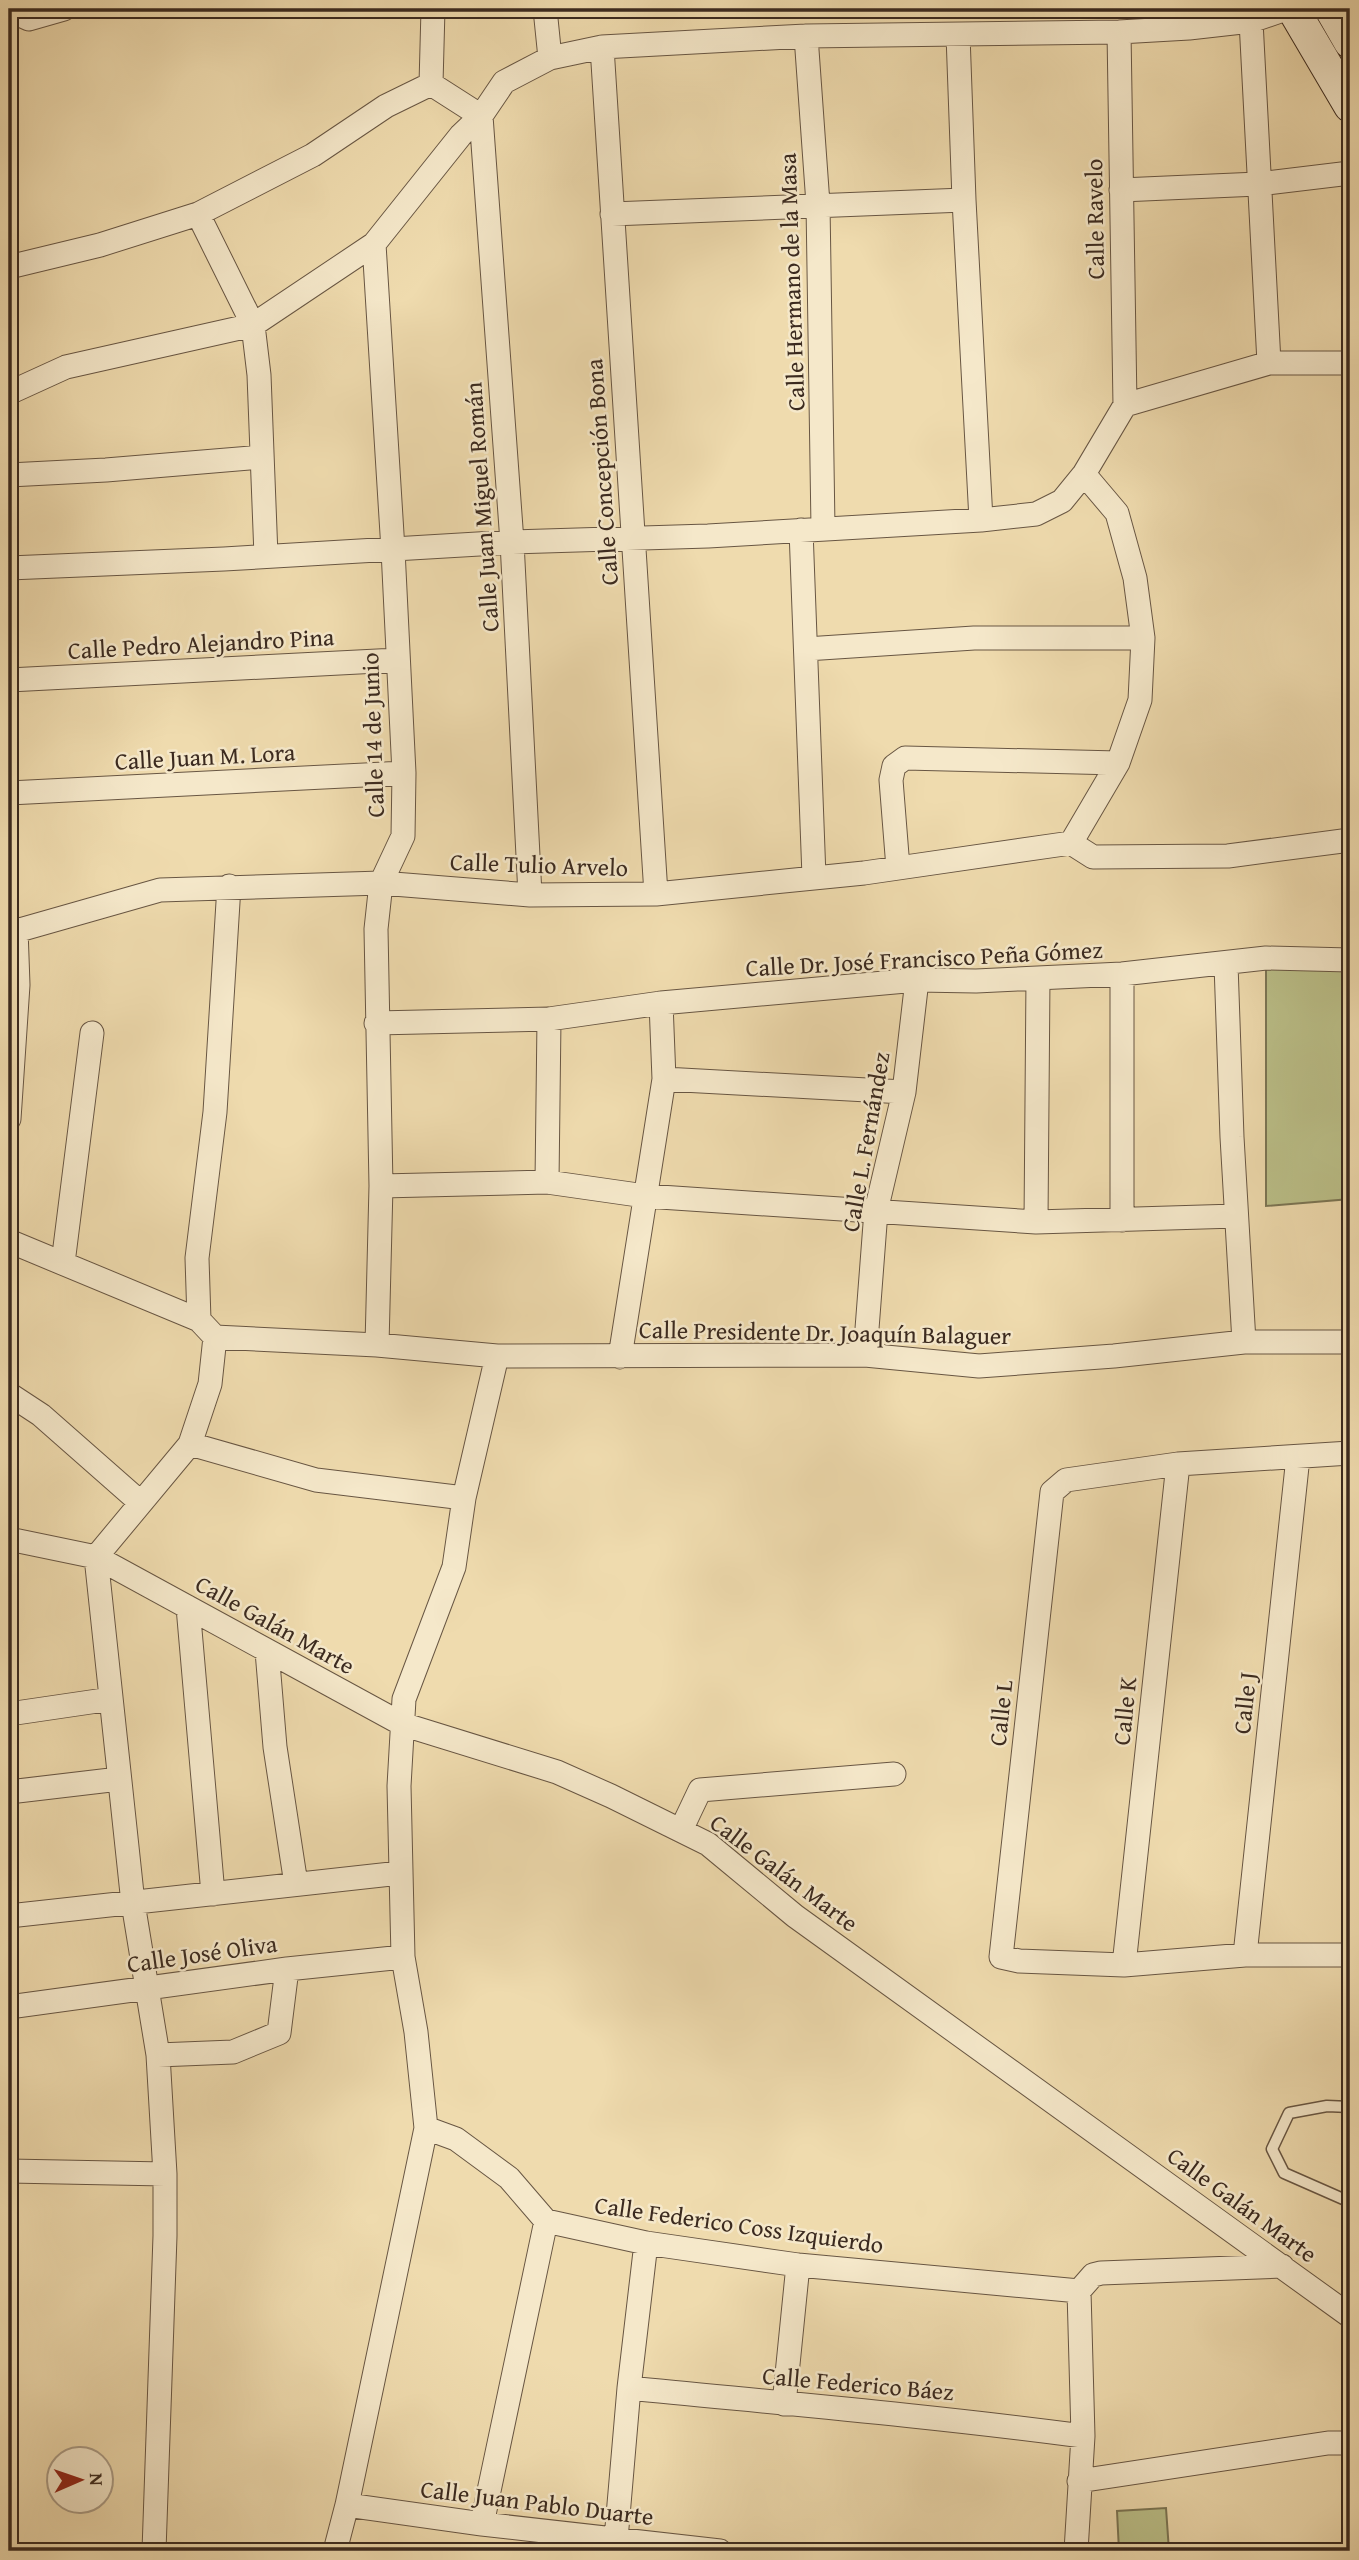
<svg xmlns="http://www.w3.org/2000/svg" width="1359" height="2560" viewBox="0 0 1359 2560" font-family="'Gentium Book Plus',serif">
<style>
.green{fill:#bbc089;stroke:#7b7554;stroke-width:2}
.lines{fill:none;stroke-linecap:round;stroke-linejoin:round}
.service-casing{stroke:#685643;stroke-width:13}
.minor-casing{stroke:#685643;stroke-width:25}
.secondary-casing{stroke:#3b2a1f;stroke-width:34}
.service{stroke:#f5e8ca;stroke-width:10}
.minor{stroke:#f5e8ca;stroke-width:23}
.secondary{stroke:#f5e8ca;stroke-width:32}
.labels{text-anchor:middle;stroke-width:5;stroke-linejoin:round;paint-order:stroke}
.street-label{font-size:24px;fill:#3b2a1f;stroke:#f5e8ca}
</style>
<rect width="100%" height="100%" fill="#efdbae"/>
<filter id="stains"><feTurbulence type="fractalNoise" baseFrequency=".00286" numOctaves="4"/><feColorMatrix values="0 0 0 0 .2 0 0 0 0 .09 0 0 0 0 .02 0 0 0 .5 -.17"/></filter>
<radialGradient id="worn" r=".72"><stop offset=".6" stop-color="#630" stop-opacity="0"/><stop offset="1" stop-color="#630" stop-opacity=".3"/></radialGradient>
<path class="green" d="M1266 955 1350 964V1199L1266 1206Z
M1166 2508 1169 2551H1119L1117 2511Z"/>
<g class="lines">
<g class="service-casing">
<path id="service" d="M1350 2107 1327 2106 1289 2113 1272 2149 1284 2173 1350 2202"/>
</g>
<g class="minor-casing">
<path id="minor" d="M433 9 431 84 481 116 512 542 530 895
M545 9 550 58
M9 10 29 19 64 9
M1251 21 1269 363
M1119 32 1125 405
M958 35 964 200 981 520
M806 36 818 204 823 528
M602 47 656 894
M1121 190 1258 184 1350 173
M198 214 253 325 259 375 266 556
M612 214 964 200
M374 244 393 550 404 773 403 836 381 883 376 929 381 1186 377 1345
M9 267 100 245 198 214 313 155 386 106 431 84
M9 393 66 367 253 325 374 244 461 135 481 116 504 82 550 58 602 47 806 36 1119 32 1189 28 1251 21 1286 9
M9 475 106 470 262 457
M801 530 814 877
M9 568 224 559 512 542 708 536 981 520 1036 514 1062 501 1084 474 1125 405 1269 363H1350
M806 649 974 638H1143
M9 680 397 660
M9 793 404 773
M1071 843 1118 763 1140 700 1143 638 1135 578 1117 513 1084 474
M1071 843 1093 857 1228 856 1350 840
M898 868 891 780 894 766 905 758 1118 763
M9 933 160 890 381 883 530 895 656 894 864 873 1071 843
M1226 964 1232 1137 1244 1342
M1122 974V1220
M376 1023 549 1019 661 1003 917 980 976 981 1122 974 1266 958 1350 960
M664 1079 904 1092
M9 1119 18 985 16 929
M547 1182 549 1019
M381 1186 547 1182 645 1196 1036 1222 1236 1216
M1036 1222 1038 978
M9 1241 199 1320
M63 1263 92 1033
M215 1337 377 1345 497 1356 865 1355 979 1366 1114 1356 1244 1342H1350
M865 1355 876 1211 904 1092 917 980
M620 1357 664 1079 661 1003
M9 1394 41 1415 141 1503
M190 1444 316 1480 464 1498
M1350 1453 1178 1464 1066 1480 1052 1492 1001 1957 1019 1961 1124 1965 1245 1955H1350
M9 1539 96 1557 402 1724 557 1772 611 1796 708 1844 795 1916 1350 2316
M188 1607 213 1894
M267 1651 275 1747 296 1884
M9 1714 111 1699
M9 1792 119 1779
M681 1830 700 1790 894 1774
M9 1916 400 1873
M1245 1955 1298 1457
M1124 1965 1178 1464
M9 2007 287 1969 403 1957
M158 2055 233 2052 279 2033 287 1969
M426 2128 456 2139 509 2178 546 2221 646 2243 798 2265 1079 2291
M9 2171 165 2174
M629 2388C780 2403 932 2416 1083 2436
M784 2404 798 2265
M1079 2481 1328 2443H1350
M347 2505 482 2524 720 2551
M482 2524 546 2221
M616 2539 629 2388 646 2243
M154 2551 165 2236V2174L158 2055 133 1903 96 1557 190 1444 210 1384 215 1337 199 1320 197 1258 215 1112 229 886
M335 2551 347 2505 426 2128 416 2032 403 1957 399 1786 404 1699 454 1567 464 1498 497 1356
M1076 2551 1083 2436 1079 2291 1093 2275 1101 2273 1282 2266"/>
</g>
<g class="secondary-casing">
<path id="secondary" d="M1293 9 1350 106
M1331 9 1350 42"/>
</g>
<use href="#service" class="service"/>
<use href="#minor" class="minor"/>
<use href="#secondary" class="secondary"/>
</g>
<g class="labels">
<g class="street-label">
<text transform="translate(1095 219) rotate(-91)" y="8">Calle Ravelo</text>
<text transform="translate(792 282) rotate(-92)" y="8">Calle Hermano de la Masa</text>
<text transform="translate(602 472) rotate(-94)" y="8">Calle Concepción Bona</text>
<text transform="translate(482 507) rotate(-94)" y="8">Calle Juan Miguel Román</text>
<text transform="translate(201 644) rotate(-3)" y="8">Calle Pedro Alejandro Pina</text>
<text transform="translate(373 735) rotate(-92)" y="8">Calle 14 de Junio</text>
<text transform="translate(205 757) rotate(-3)" y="8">Calle Juan M. Lora</text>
<text transform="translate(539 865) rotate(2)" y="8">Calle Tulio Arvelo</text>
<text transform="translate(924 959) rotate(-3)" y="8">Calle Dr. José Francisco Peña Gómez</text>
<text transform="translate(866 1142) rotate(-80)" y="8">Calle L. Fernández</text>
<text transform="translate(825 1333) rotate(1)" y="8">Calle Presidente Dr. Joaquín Balaguer</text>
<text transform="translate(275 1625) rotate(29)" y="8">Calle Galán Marte</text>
<text transform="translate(1245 1703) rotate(-84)" y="8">Calle J</text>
<text transform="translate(1125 1711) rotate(-84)" y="8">Calle K</text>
<text transform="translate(1001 1713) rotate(-84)" y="8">Calle L</text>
<text transform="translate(784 1873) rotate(37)" y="8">Calle Galán Marte</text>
<text transform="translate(202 1954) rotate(-8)" y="8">Calle José Oliva</text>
<text transform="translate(1242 2205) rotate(36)" y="8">Calle Galán Marte</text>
<text transform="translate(739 2225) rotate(8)" y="8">Calle Federico Coss Izquierdo</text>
<text transform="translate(858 2384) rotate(5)" y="8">Calle Federico Báez</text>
<text transform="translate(537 2503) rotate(7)" y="8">Calle Juan Pablo Duarte</text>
</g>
</g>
<rect width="1359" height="2560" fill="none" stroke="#efdbae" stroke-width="35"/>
<rect x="10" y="10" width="1338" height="2539" fill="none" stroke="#3b2a1f" stroke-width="3.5"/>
<rect x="18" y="18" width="1324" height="2525" fill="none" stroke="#3b2a1f" stroke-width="2"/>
<g transform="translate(80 2480) rotate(88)"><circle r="33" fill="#f5e8ca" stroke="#ab9c86" stroke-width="2"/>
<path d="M0-5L12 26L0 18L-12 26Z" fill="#8f2418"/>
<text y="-10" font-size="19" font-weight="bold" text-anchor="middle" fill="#3b2a1f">N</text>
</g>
<rect width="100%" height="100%" filter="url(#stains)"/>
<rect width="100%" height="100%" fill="url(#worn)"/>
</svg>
